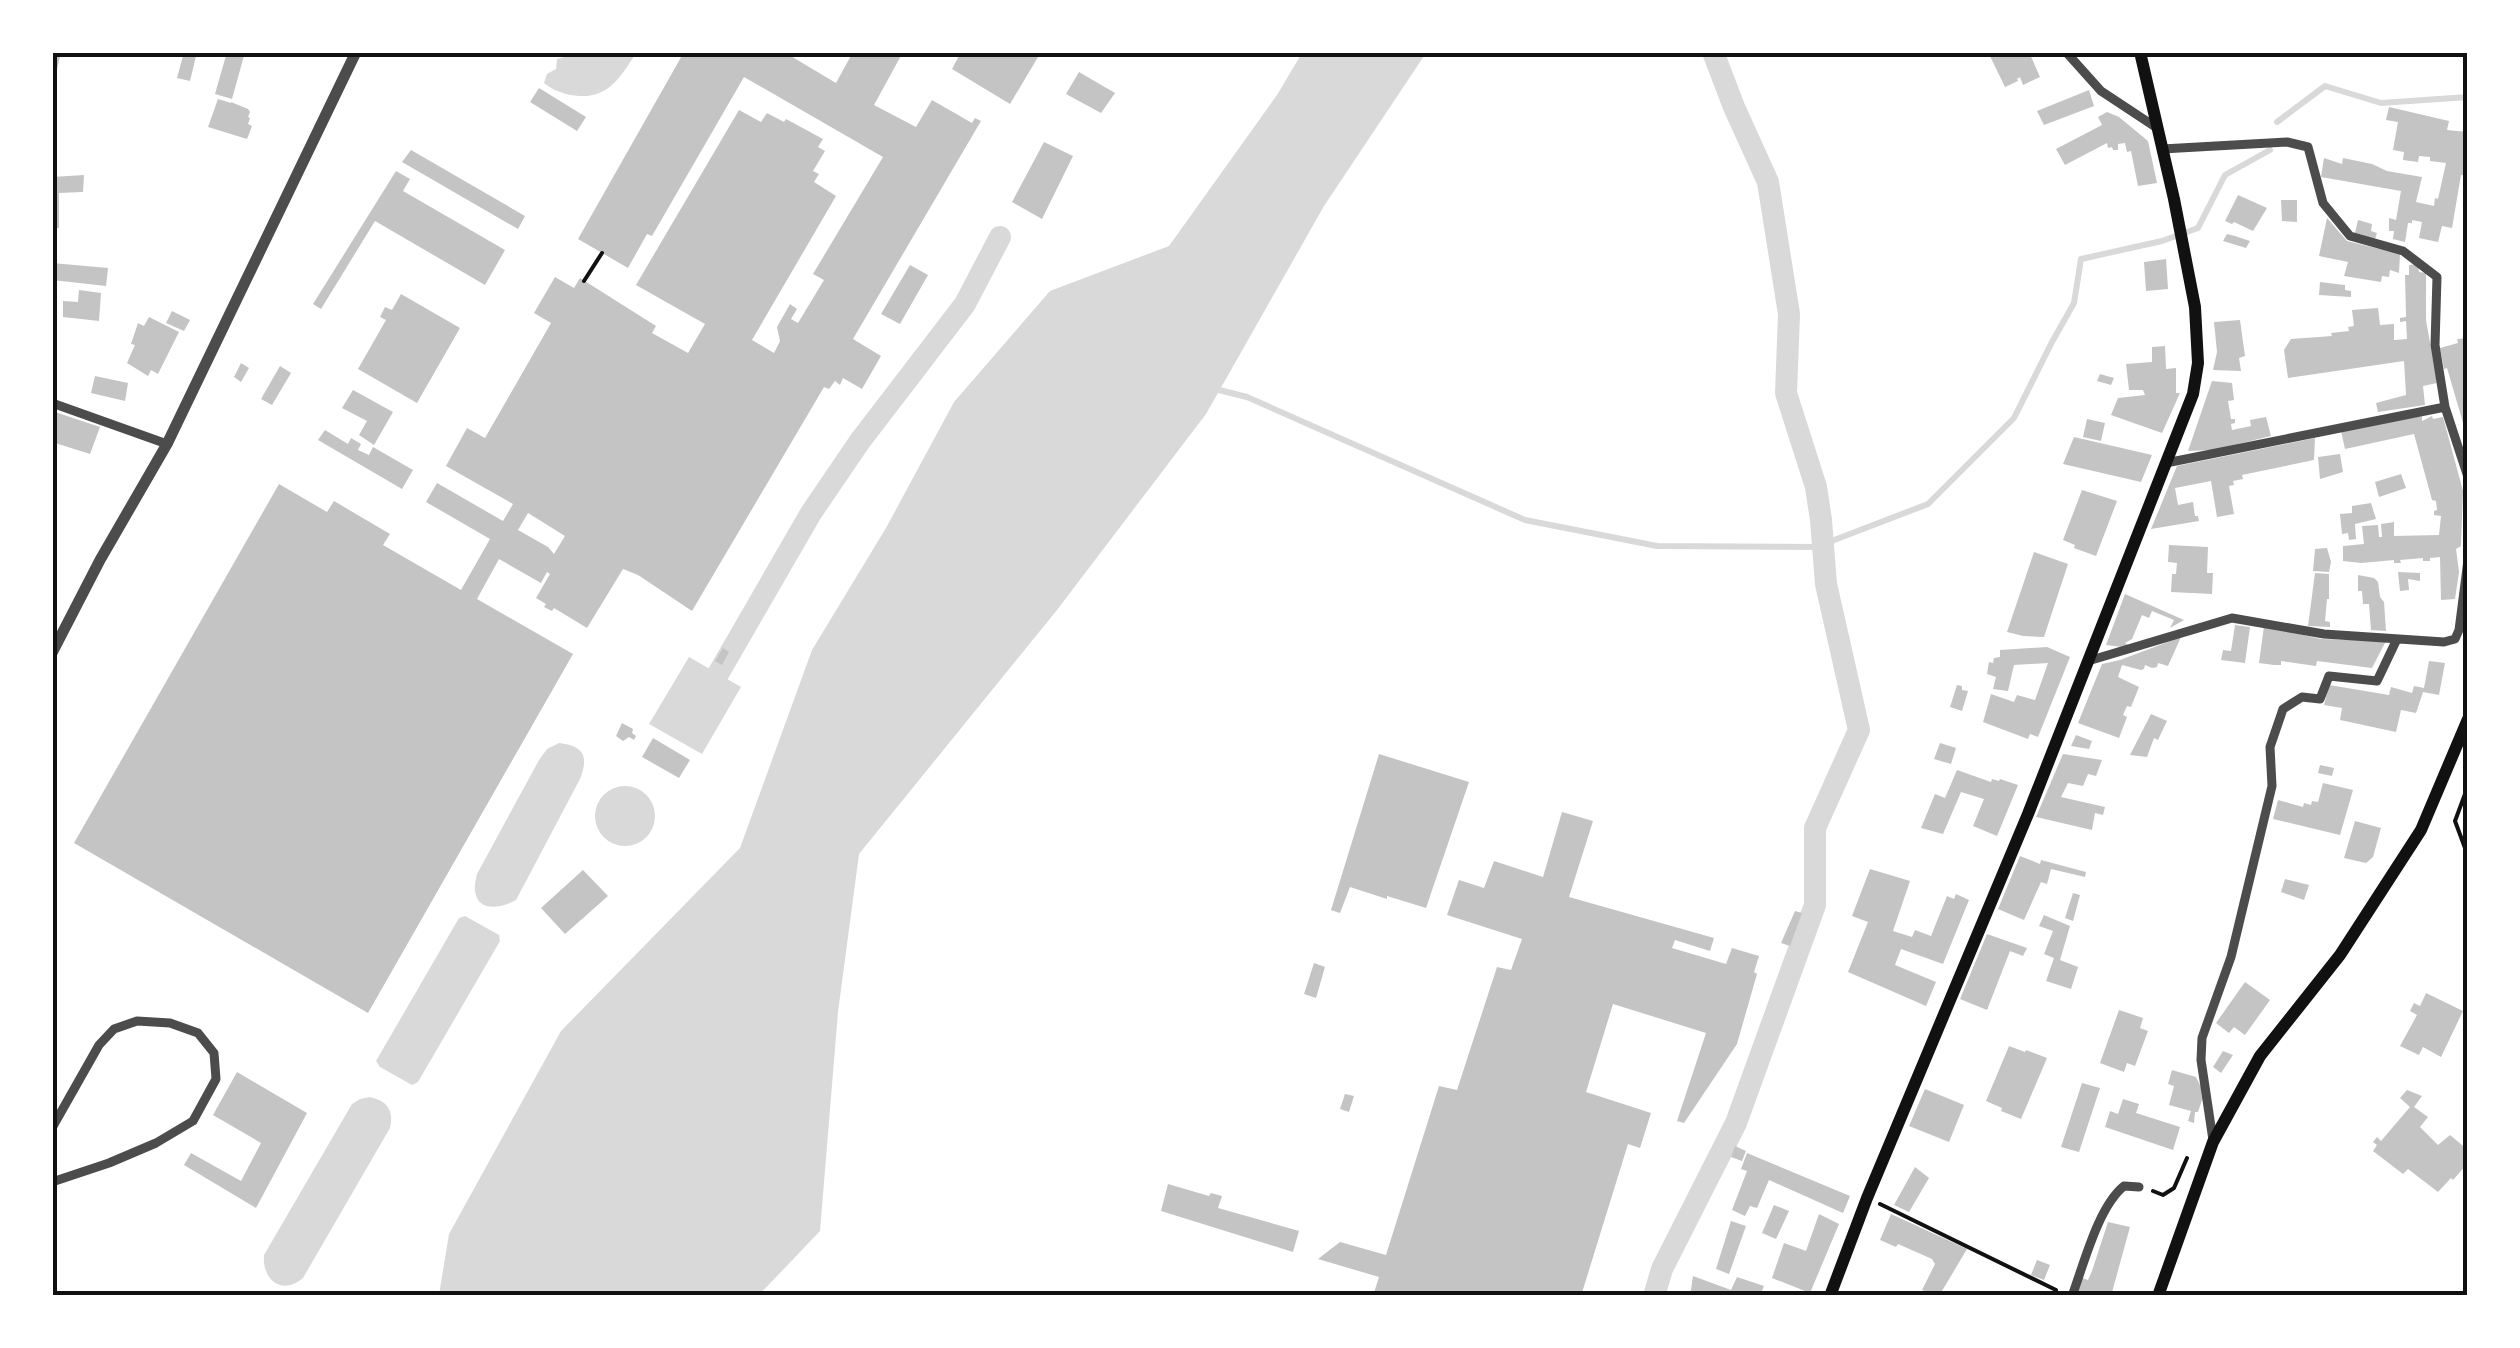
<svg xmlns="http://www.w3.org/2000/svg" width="2520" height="1348" viewBox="0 0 2520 1348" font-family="Helvetica,sans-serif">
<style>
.water{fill:#d9d9d9}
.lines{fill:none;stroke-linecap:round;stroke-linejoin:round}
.stream{stroke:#d9d9d9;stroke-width:6}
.canal{stroke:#d9d9d9;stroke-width:22}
.building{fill:#c4c4c4;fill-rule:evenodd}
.path{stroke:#111;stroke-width:4}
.minor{stroke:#4c4c4c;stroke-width:9}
.tertiary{stroke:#4c4c4c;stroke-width:11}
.secondary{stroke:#111;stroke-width:12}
.neatline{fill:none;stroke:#111;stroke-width:4}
</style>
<rect width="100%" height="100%" fill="#fff"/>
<path class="water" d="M578 53V52L636 53C618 82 604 103 566 94 557 91 551 89 544 83L547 74 556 69 557 59Z
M1302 53H1426L1324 206 1206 414 1057 610 859 854 838 1012 820 1231 759 1295H439L449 1234 561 1031 740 848 812 650 886 528 954 402 1050 291 1169 246 1277 95Z
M689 657 741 687 702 754 649 724Z
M559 743C584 746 589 756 580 779L516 900C502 908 478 913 475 891 474 885 476 880 477 874L539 760 547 749Z
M595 816a30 30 0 1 1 60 0a30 30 0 1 1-60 0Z
M465 916 499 935 500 941 418 1082 412 1085 380 1067 376 1061 459 918Z
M370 1097C388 1101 394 1111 390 1128L303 1278C282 1296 262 1280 264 1255L352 1104 360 1099Z"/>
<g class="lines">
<path class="stream" d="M2277 122 2325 86 2381 103 2468 97
M1215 389 1247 397 1525 520 1657 546 1816 547 1928 504 2014 418 2052 342 2074 303 2081 259 2162 241 2198 228 2225 175 2270 150"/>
<path class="canal" d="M703 700 811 513 860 441 965 304 1000 237
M1654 1296 1662 1269 1736 1123 1815 905V828L1859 730 1826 584 1821 520 1816 487 1786 393 1789 314 1768 182 1734 107 1713 52"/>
</g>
<path class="building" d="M52 52H61L54 82H52Z
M184 52H197L190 81 177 78Z
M227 52H245L232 99 215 94Z
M684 52H784L836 83 853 52H903L874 105 916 127 932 100 972 123 975 118 981 121 853 339 881 356 862 389 843 378 840 385 835 381 829 389 824 387 692 611 638 575 623 569 587 628 554 608 552 611 544 607 546 604 536 598 550 574 547 572 541 583 499 559 477 599 573 654 368 1013 74 843 279 484 327 512 334 501 390 534 383 545 461 590 490 539 426 502 437 483 503 521 513 504 446 466 467 428 485 438 551 323 534 313 555 277 574 288 580 278 656 326 652 333 688 353 705 324 636 285 739 110 761 122 767 113 784 122 786 119 823 139 818 147 825 151 813 171 819 174 814 182 836 196 752 340 774 353 780 341 777 327 790 304 797 309 791 319 798 323 824 280 813 274 883 157 744 77 652 236 647 234 628 268 578 239ZM528 513 565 536 554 554 548 547 518 530Z
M961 52H1041L1010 104 952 69Z
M1988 52H2029L2040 77 2023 85 2020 77 2017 79 2018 81 2005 87Z
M1079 72 1115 93 1101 113 1066 94Z
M539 88 586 117 577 131 530 102Z
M2089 90 2094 106 2044 125 2037 111Z
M218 99 231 103V102L248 109 250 112 248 117 250 118 248 124 252 126 247 139 208 127Z
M2389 107 2449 121 2447 130 2468 132V176L2461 175 2452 228 2442 226 2438 242 2419 238 2422 222 2412 220V223H2408L2405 242 2393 239 2394 231H2389V218L2396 220 2401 191 2321 177 2324 158 2342 164 2343 158 2372 164 2387 171 2422 177 2416 202 2434 206 2435 198 2438 199 2446 163 2430 161V157L2419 156 2418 162 2403 160 2404 152 2393 150 2398 122 2386 120Z
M2107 112 2119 117 2148 141 2157 183 2138 186 2131 151 2127 152 2125 143 2118 144V150H2113L2112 147 2108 148 2107 143 2065 165 2056 149 2102 125 2098 117Z
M1044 142 1073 156 1042 219 1012 202Z
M411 150 525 216 518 229 402 162Z
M396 171 410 179 403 191 505 250 485 285 375 221 321 309 313 304Z
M84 175 83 192 59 193V228H52V177Z
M2238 195 2267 208 2253 231 2234 222 2232 224 2225 221Z
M2281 200H2297V222L2282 221Z
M2327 218 2347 241 2400 254 2399 273 2390 270 2389 277 2382 276 2381 282 2344 276 2348 262 2319 256Z
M2358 220 2372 224 2371 231 2377 233 2375 239 2355 233Z
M2227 234 2235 236 2250 241 2246 248 2223 241Z
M2166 259 2168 289 2146 291 2144 262Z
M52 263 108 268 106 286 52 280Z
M2418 264 2419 272 2426 273V320L2437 383 2423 386 2425 405 2378 412 2376 403 2406 395 2404 361 2288 378 2284 350 2291 339 2332 336 2331 333 2349 331 2348 327 2354 326 2352 310 2378 308 2380 325 2394 324V340L2407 339 2406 321 2400 322V318L2406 317 2405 275H2409V265Z
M910 265 928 275 900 324 881 314Z
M2320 282 2345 285V290L2351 291V297L2319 295Z
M79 290 101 293 99 321 63 317V301L78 302Z
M401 294 460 328 417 403 358 369 386 320 380 317 385 307 392 310Z
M172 311 190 320 184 331 166 323Z
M149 317 179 332 158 374 151 370 148 376 127 363 135 345 131 344 138 323 144 326Z
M2240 320 2245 356 2239 358 2241 371 2213 370 2217 352 2214 322Z
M2468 338V433H2466L2447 368 2444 369 2440 348 2458 343 2457 339Z
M2165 346 2166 369 2176 368V393H2180L2162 433 2111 415 2118 398 2145 395 2143 390H2129L2126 364 2152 362V347Z
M241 363 249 368 241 382 234 377Z
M280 366 291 373 272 405 261 399Z
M2100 374 2114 378 2111 385 2097 381Z
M95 376 128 383 125 401 91 393Z
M2212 381 2232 383 2234 400 2228 401 2231 419H2235V423L2231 424 2232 430 2251 426 2250 420 2266 417 2271 436 2213 450 2188 451Z
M353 390 393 412 374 445 359 435 367 421 342 408Z
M52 411 100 427 90 454 52 442Z
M2422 416V421L2432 416 2433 419 2443 417 2463 491 2461 546 2456 549 2459 572 2455 599 2441 600 2440 557 2430 558V561H2423V558L2400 560 2401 563H2394V560L2361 563 2343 561V546L2364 544 2362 526 2378 525 2379 537H2382L2381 524 2394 522V536L2439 535 2441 516 2434 515V511L2437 510 2436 501 2432 500 2414 434 2345 449 2341 431Z
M2087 419 2105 423 2101 441 2083 437Z
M325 430 348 444 351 438 361 444 358 450 369 455 373 447 413 470 402 489 318 440Z
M2074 437 2152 455 2141 482 2063 464Z
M2315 438 2314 460 2242 475 2243 479 2233 481 2234 485 2229 486 2234 514 2217 517 2211 481 2175 488 2178 505 2193 502 2195 516H2198L2199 521 2151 529 2177 466Z
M2340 454 2343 472 2320 479 2318 457Z
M2401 474 2406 488 2379 497 2375 482Z
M2082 490 2117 501 2096 556 2074 548 2075 545 2063 540Z
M2371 503 2376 519 2355 524 2356 539 2349 540 2348 533 2342 534 2340 514 2352 513V506Z
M2169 545 2208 547 2207 573H2213L2212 594 2171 592 2172 574H2176L2177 563 2168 562Z
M2327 548 2331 562 2329 572 2313 571 2315 549Z
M2034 552 2068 564 2044 637 2023 636 2007 632Z
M2398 572 2420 573V581L2408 579 2409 590 2400 591Z
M2315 573 2329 574V599H2327L2325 621 2330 622V627L2308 626Z
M2358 575 2374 578 2378 582 2380 597 2384 602 2386 631 2371 630 2369 604H2363L2362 591H2358Z
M2125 594 2184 620 2170 628 2174 620 2152 611 2149 618 2142 615 2132 639 2125 643 2128 645 2122 647 2106 645Z
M2235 625 2250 627 2245 663 2221 660 2223 650 2231 651Z
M2264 626 2321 639 2386 641 2372 668 2317 661 2316 666 2281 661V665H2274L2259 663Z
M2181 637 2168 666 2158 663 2157 667 2152 668 2145 665 2144 669 2141 670 2122 665 2118 677 2139 687 2131 707 2127 706 2123 715 2127 717 2119 738 2078 723 2102 664 2120 660Z
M2047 647 2070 657 2038 737 2030 734 2028 739 1983 722 1991 694 2014 702 2017 695 2035 700 2048 663 2014 665 2008 691 1993 689 1996 677 1987 674 1989 662 1993 663 1994 658 2000 657V650Z
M723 648 729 652 722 665 715 661Z
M2429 661 2445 663 2439 695 2423 692 2416 713 2401 710 2396 732 2340 720 2342 708 2324 705 2329 685 2389 695 2391 687 2412 693 2414 686 2424 688Z
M1957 685 1962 686V690L1968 691 1962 711 1950 707Z
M2151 714 2167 721 2158 740 2154 738 2147 757 2130 755Z
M622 723 633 729 632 733 636 736 634 740 629 737 623 741 616 736Z
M2076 735 2092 741 2089 749 2071 746Z
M653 738 690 760 679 778 642 757Z
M1940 743 1956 748 1951 764 1934 759Z
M1379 754 1469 782 1426 908 1387 896V899L1350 887 1340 913 1331 910Z
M2063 754 2102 760 2096 776 2088 774 2083 786 2068 783 2061 797 2105 807 2103 815 2095 813 2092 830 2036 817Z
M2320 765 2334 768 2332 776 2318 773Z
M1957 770 1991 782 1992 779 1999 781 2000 779 2018 785 1997 836 1973 826 1984 799 1961 792 1943 834 1921 828 1935 794 1945 798Z
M2323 783 2353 790 2340 835 2273 819 2278 800 2303 807 2304 803 2311 805 2312 801 2318 802Z
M1562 812 1593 821 1569 897 1714 938 1710 951 1675 940 1672 948 1726 964 1732 948 1759 956 1754 972 1757 974 1737 1044 1684 1123 1677 1121 1706 1033 1613 1004 1586 1092 1651 1113 1640 1148 1628 1144 1581 1296H1373L1379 1277 1318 1259 1340 1242 1386 1255 1439 1086 1457 1090 1497 967 1511 970 1522 939 1447 915 1459 880 1484 888 1494 861 1543 877Z
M2355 821 2381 828 2373 857 2366 863 2344 858Z
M2020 856 2040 864 2041 860 2086 872 2085 877 2051 869 2047 884 2041 882 2024 920 1998 909Z
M1870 869 1910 881 1893 931 1912 937 1915 930 1931 936 1947 896 1954 899 1956 894 1969 900 1943 964 1901 949 1895 965 1936 982 1926 1006 1848 972 1868 922 1852 916Z
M583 870 608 896 565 934 541 908Z
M2285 879 2309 885 2304 900 2281 892Z
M2073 893 2080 895 2073 921 2065 918Z
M1795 911 1802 913 1790 946 1781 943Z
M2044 915 2070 926 2060 960 2078 967 2071 989 2046 981 2054 958 2044 954 2053 931 2039 926Z
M1987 934 2027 948 2023 956 2010 951 1987 1010 1960 999Z
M1314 963 1325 967 1316 998 1304 994Z
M2245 982 2270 1000 2245 1035 2234 1027 2229 1033 2216 1023Z
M2426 993 2463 1011 2441 1057 2423 1047 2419 1055 2400 1046 2417 1015 2410 1011 2414 1003 2420 1006Z
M2119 1010 2143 1018 2140 1028 2148 1031 2135 1066 2127 1063 2124 1072 2100 1063Z
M2009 1046 2025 1052 2026 1050 2047 1058 2021 1119 2001 1111 2002 1108 1986 1101Z
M2223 1051 2233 1055 2221 1073 2213 1067Z
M2172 1070 2196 1077 2201 1087 2202 1100 2198 1112H2195L2194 1123 2188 1121 2191 1111 2169 1105 2174 1086 2168 1084Z
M237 1072 307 1113 256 1208 184 1165 191 1153 241 1181 261 1143 213 1115Z
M2082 1083 2100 1088 2079 1152 2061 1147Z
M1925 1089 1964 1105 1949 1142 1909 1126Z
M2407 1090 2422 1096 2414 1107 2428 1117 2420 1127 2438 1145 2450 1135 2468 1150V1163L2453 1180 2451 1178 2438 1192 2408 1169 2403 1174 2373 1151 2377 1145 2373 1142 2377 1137 2381 1141 2410 1107 2400 1098Z
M1345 1094 1354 1096 1349 1112 1340 1109Z
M2123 1099 2139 1104 2136 1113 2180 1127 2173 1150 2105 1127 2110 1111 2118 1114Z
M1735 1146 1746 1151 1742 1161 1731 1157Z
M1747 1153 1850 1196 1843 1213 1769 1180 1757 1208 1750 1206 1745 1216 1732 1210 1747 1171 1741 1169Z
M1915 1167 1929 1178 1909 1212 1894 1205Z
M1168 1184 1209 1196 1211 1193 1222 1196 1218 1208 1299 1231 1293 1252 1161 1211Z
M1774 1205 1789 1211 1776 1239 1762 1233Z
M1819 1214 1839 1224 1810 1293 1772 1278 1784 1243 1806 1251Z
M1891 1214 1967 1249 1939 1296 1922 1290 1935 1264 1932 1259 1898 1244 1896 1247 1880 1240Z
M1731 1221 1746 1226 1729 1274 1716 1269Z
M2108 1222 2130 1227 2111 1296H2075L2082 1278 2088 1280 2092 1271Z
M2037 1260 2050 1265 2044 1280 2031 1275Z
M1693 1276 1731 1290 1737 1277 1764 1286 1760 1296H1690Z"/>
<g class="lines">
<path class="path" d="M584 281 602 253
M2468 786 2455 821 2468 856
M2153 1191 2163 1195 2174 1188 2187 1158
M1880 1204 2056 1290"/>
<path class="minor" d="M2066 52 2101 91 2157 128
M2162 149 2287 142 2308 147 2323 203 2350 236 2403 251 2437 277 2435 345 2445 407 2468 477
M52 403 167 444
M2166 463 2445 407
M2088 661 2232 618 2324 634 2444 642 2455 639 2459 630 2468 560
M52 1128 99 1045 114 1029 137 1021 170 1023 198 1033 214 1053 216 1079 193 1121 156 1143 109 1163 52 1182
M2213 1140 2201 1060 2202 1038 2231 957 2272 786 2270 747 2283 709 2302 697 2320 699 2329 676 2377 681 2397 639
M2072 1296C2084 1264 2098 1207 2124 1186L2139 1187"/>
<path class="tertiary" d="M52 653 100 560 167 444 356 52"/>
<path class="secondary" d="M1830 1296 1867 1198 2028 814 2193 394 2198 363 2195 307 2174 199 2140 52
M2158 1296 2213 1142 2260 1056 2340 955 2421 830 2468 719"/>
</g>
<rect width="2520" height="1348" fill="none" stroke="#ffffff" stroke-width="110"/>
<rect x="55" y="55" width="2410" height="1238" class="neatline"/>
</svg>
